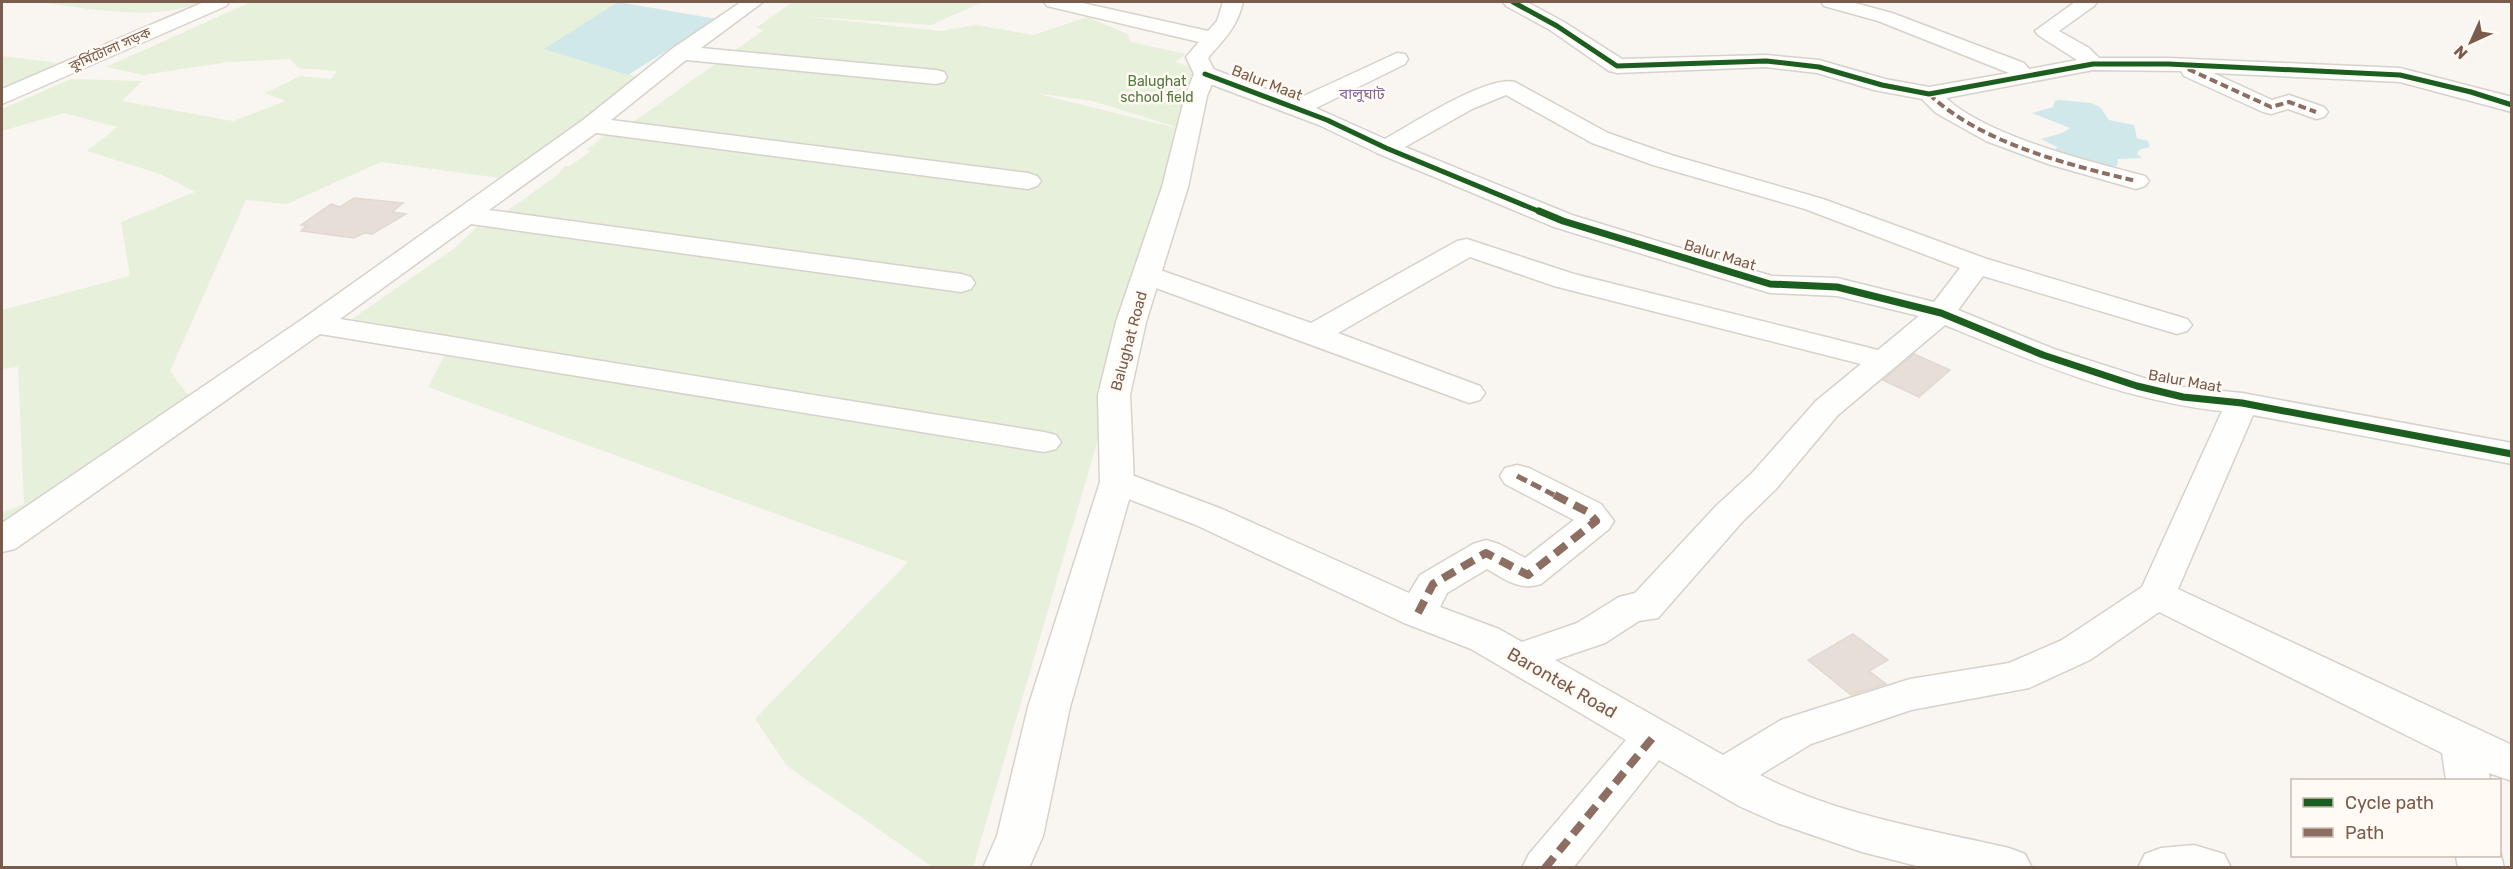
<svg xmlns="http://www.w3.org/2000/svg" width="2513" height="869" viewBox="0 0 2513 869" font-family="Rubik,'Noto Sans Bengali',sans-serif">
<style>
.green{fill:#e7f0db}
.water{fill:#d0e8ea}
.building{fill:#e6ded7;stroke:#e2d8d2;stroke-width:1.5}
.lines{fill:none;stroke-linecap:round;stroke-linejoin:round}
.street-casing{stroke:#d7d1cb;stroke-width:3}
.secondary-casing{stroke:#d9d2cb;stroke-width:3}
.street{fill:#fefefd;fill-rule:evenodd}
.secondary{fill:#fefefd;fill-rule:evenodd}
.quiet-far2{stroke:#8d6e63;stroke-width:4;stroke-dasharray:8 4;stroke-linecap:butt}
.quiet-far1{stroke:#8d6e63;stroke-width:5;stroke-dasharray:11 5;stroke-linecap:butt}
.quiet{stroke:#8d6e63;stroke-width:8;stroke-dasharray:14 8;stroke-linecap:butt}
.cycleway-far1-casing{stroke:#fffaf3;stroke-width:8}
.cycleway-casing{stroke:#fffaf3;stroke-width:10}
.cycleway-far1{stroke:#1b5e20;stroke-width:5}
.cycleway{stroke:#1b5e20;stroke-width:7}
.labels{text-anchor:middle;stroke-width:5;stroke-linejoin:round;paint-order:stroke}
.far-street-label{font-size:14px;fill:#7a5c4d;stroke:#fffaf3}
.far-park-label{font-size:14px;fill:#537a41;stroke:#fffaf3}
.street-label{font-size:15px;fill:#7a5c4d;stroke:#fffaf3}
.far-quarter-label{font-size:15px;fill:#846695;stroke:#fffaf3}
.near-street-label{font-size:18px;fill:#7a5c4d;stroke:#fffaf3}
</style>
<rect width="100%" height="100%" fill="#f9f5f0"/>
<path class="green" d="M34 2H201C150 23 87 7 34 2Z
M251 2H618L545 49 641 78 500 178 381 162 287 204 246 200 170 371 190 398 2 528V513L24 504 18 367 2 369V310L130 276 121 222 195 192 160 174 87 151 118 127 64 113 2 131V109L71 79 142 81 122 101 233 121 286 101 265 93 300 76 331 79 337 71 298 68 290 59 228 62 143 75 106 67Z
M793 2H983L931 25 802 16 940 31 976 25 1033 35 1087 17 1128 34 1131 42 1186 54 1175 62 1193 68 1189 96 1176 127 1093 101 1034 93 1188 131 973 867H933L787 766 755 719 908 562 428 387 454 337 352 319 456 247 477 227 483 228 555 177 565 166H570L591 151 586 150 609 133 616 134 764 30 756 28Z
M2 56 57 63 2 90Z"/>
<path class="water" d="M618 2 717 19 628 75 544 49Z
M2059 100 2091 103 2100 107 2109 120 2134 125 2137 138 2148 141 2150 147 2139 150 2137 154 2142 158 2118 159 2117 166H2105L2055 152 2057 147 2041 139 2062 133 2070 128 2032 113 2053 107 2055 101Z"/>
<path class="building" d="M354 198 403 203 392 212 406 214 372 234 364 233 354 238 301 231 307 225H301L331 204 340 207Z
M1914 354 1950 370 1919 397 1883 380Z
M1853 634 1888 660 1869 671 1886 684 1851 695 1808 660Z"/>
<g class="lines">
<g class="street-casing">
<path id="street" d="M741 2H763L701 48 936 70 944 72 947 77 944 82 936 84 686 60 611 120 1028 173 1037 176 1041 181 1037 186 1028 189 596 133 489 210 961 274 971 277 975 283 971 289 961 292 471 224 340 319 1044 432 1056 435 1061 442 1056 449 1044 452 320 334 15 549 2 552V523L304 318 583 120 673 48Z
M1503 2H1527L1564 22 1622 59 1766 55 1819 60 1885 79 1929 87 2009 73 1878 21 1824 6 1821 2H1851L1892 13 2024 63 2029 69 2077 60 2038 35 2035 31 2075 2H2097L2094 6 2059 31 2089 48 2099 58H2168L2400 68 2512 97V112L2400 82 2213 73 2272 100 2289 95 2324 107 2328 112 2324 117 2316 119 2288 109 2271 114 2263 112 2184 76 2181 71 2093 70 1946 98C1987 136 2090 162 2145 176L2149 181 2145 186 2136 189 2048 164 1986 141 1936 113 1922 99 1874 90 1817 73 1766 67 1617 73 1609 71 1550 30 1506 6Z
M1397 53 1405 54 1408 59 1405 64 1316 108 1385 139C1412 124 1487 75 1515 82L1608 133 1671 155 1823 199 1987 259 2187 319 2192 325 2187 331 2177 334 1983 276 1958 310 2054 349 2147 379 2183 387 2242 393 2512 443V464L2253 415 2178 589 2512 745V781L2489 773 2490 780H2446L2442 753 2159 612 2090 660 2029 688 1911 710 1811 744 1760 775C1837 815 1926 829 2009 848L2025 854 2032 868H1925L1862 852 1777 823 1739 806 1659 760 1573 868H1522L1529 854 1626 740 1471 649 1404 623 1196 525 1105 490 1100 482 1105 474 1117 471 1129 474 1222 509 1409 593 1420 575 1473 544 1486 540 1499 544 1525 558 1574 520 1505 484 1500 476 1505 468 1517 465 1529 468 1601 504 1614 521 1609 529 1541 584C1519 591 1506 580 1487 569L1447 593 1440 607 1499 629 1522 642 1577 623 1619 597 1635 593 1717 505 1752 473 1816 401 1861 364 1554 286 1470 257 1338 333 1480 386 1485 393 1480 400 1469 403 1137 281 1133 275 1137 269 1147 267 1157 269 1311 323 1457 241 1467 239 1574 274 1878 350 1919 316 1837 296 1770 293 1554 227 1377 153 1319 125 1197 79 1194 74 1197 69 1205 67 1213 69 1295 100ZM1506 95 1592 143 1653 165 1805 209 1960 268 1934 302 1837 278 1772 276 1572 215 1405 147 1472 109ZM1945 325C2034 362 2125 401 2222 411L2142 587 2062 640 2009 663 1910 679 1796 715 1781 720 1723 755 1555 660 1605 643 1639 621 1658 618 1743 521 1776 489 1838 415Z
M2194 845 2224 854 2231 868H2138L2145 854 2161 848Z
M2500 851 2504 868H2458L2456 856H2500Z"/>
</g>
<g class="secondary-casing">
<path id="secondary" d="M204 2H229L226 6 2 104V89Z
M1044 2H1078L1208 31 1217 21 1223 2H1243C1236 29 1225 38 1208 58L1216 74 1207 96 1188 187 1146 322 1130 395 1134 482 1070 707 1043 836 1029 868H983L997 836 1028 707 1100 482 1098 395 1116 322 1162 187 1185 96 1194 74 1186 57 1199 42 1047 6Z"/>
</g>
<use href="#street" class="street"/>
<use href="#secondary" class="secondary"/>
<path class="quiet-far2" d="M2188 69 2271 107 2289 102 2316 112
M1929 94C1980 143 2069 165 2136 181"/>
<path class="quiet-far1" d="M1517 476 1554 495"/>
<path class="quiet" d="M1418 613 1433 584 1486 553 1528 575 1596 521 1588 512 1551 493
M1545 868 1654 736"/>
<g class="cycleway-far1-casing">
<path id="cycleway-far1" d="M1513 2 1557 26 1617 66 1766 61 1819 67 1882 85 1929 94 2093 64H2168L2400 75 2471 92 2512 105
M1205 74 1327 120 1386 148 1543 213"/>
</g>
<g class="cycleway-casing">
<path id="cycleway" d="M1539 211 1563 221 1770 284 1837 287 1941 313 2043 355 2137 386 2183 397 2242 403 2512 454"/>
</g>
<use href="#cycleway-far1" class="cycleway-far1"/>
<use href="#cycleway" class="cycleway"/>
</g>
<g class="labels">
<g class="far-street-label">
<text transform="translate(110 49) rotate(-24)" y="5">কুর্মিটোলা সড়ক</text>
</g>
<g class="far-park-label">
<text x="1157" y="86">Balughat<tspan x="1157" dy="16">school field</tspan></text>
</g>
<g class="street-label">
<text transform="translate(1267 83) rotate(21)" y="5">Balur Maat</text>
<text transform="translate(1720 255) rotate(17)" y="5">Balur Maat</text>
<text transform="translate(1129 341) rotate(-75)" y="5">Balughat Road</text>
<text transform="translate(2185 381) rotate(10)" y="5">Balur Maat</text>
</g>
<g class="far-quarter-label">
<text x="1362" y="99">বালুঘাট</text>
</g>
<g class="near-street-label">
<text transform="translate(1562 683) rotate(30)" y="6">Barontek Road</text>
</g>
</g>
<rect width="2513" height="869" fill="none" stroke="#7a5c4d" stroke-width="6"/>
<rect x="2291" y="779" width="210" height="78" fill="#fffaf3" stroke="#cabbb1" stroke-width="1.5"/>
<rect x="2303" y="798" width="30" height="9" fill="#1b5e20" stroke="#cabbb1" stroke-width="1.5"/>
<text x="2345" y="809" font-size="18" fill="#7a5c4d">Cycle path</text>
<rect x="2303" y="828" width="30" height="9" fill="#8d6e63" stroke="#cabbb1" stroke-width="1.5"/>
<text x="2345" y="839" font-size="18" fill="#7a5c4d">Path</text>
<g transform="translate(2471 42) rotate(225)" stroke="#fffaf3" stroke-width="4.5" paint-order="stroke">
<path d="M0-4.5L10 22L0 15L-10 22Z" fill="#7a5c4d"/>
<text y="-9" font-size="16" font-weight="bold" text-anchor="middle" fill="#7a5c4d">N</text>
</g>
</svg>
